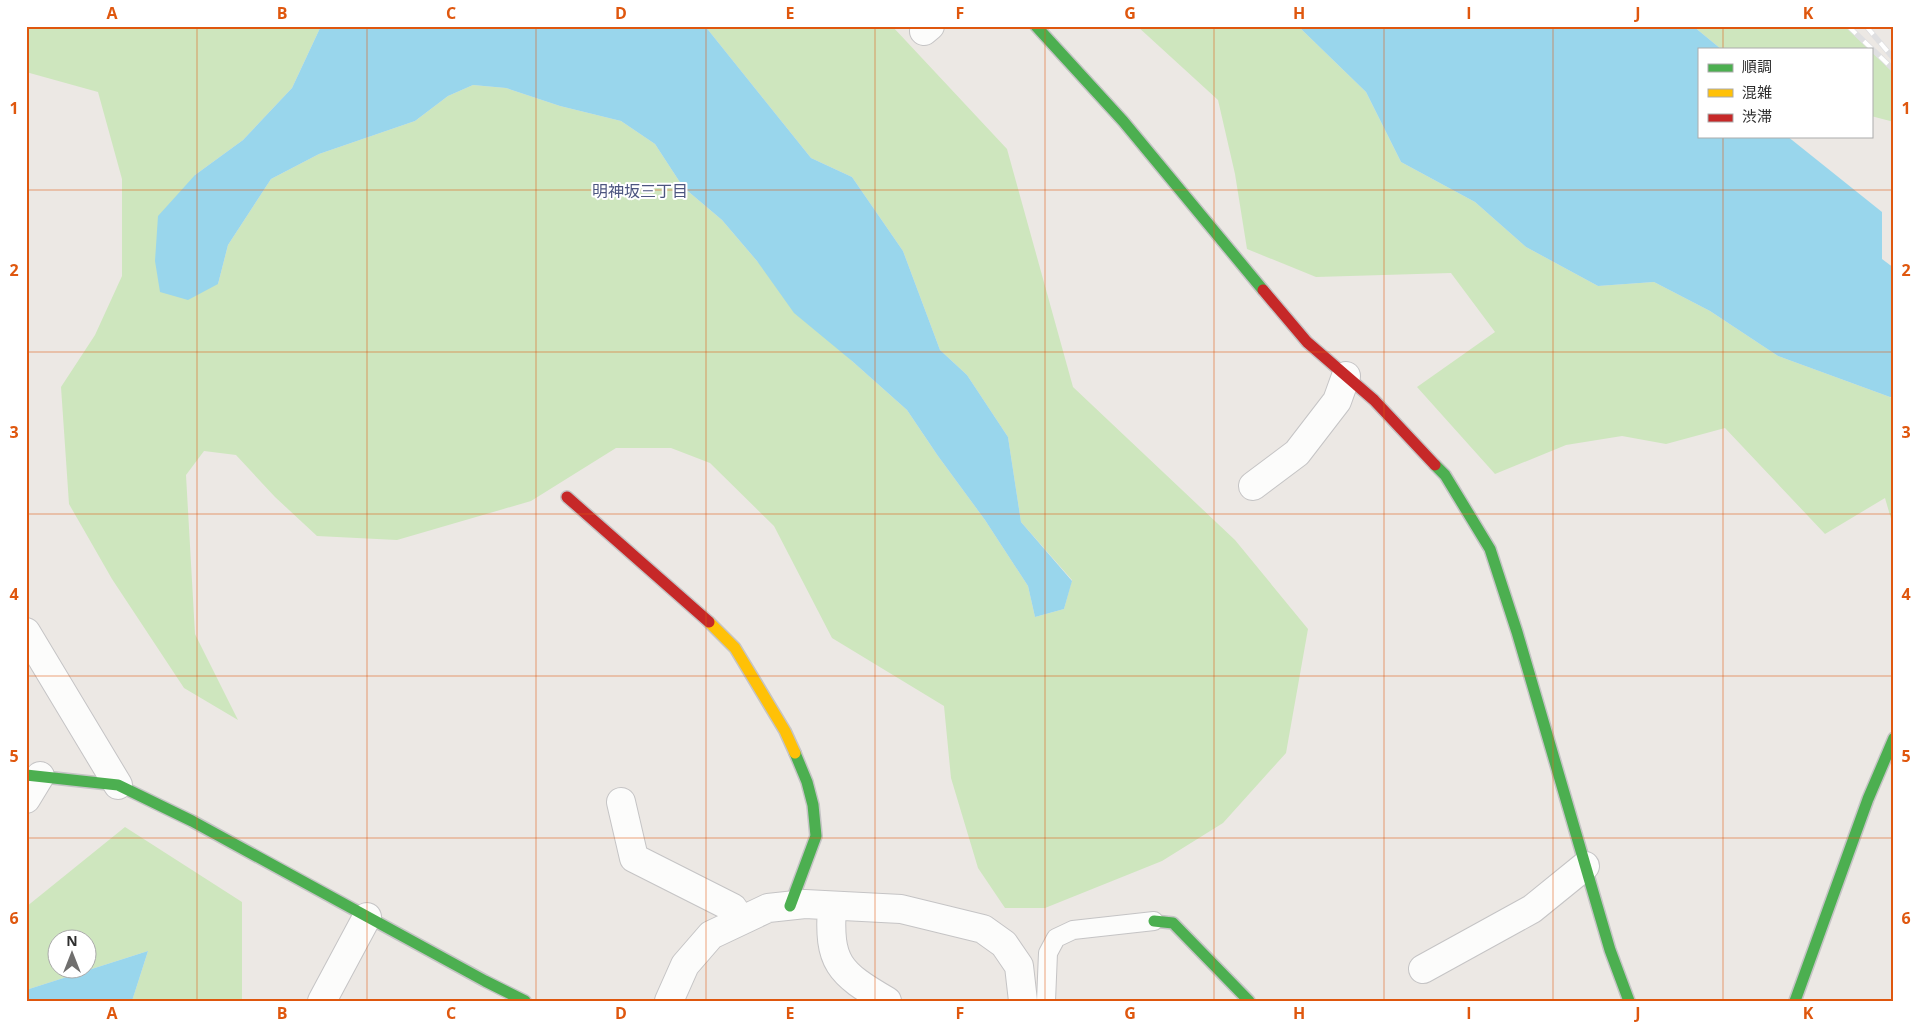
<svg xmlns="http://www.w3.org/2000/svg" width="1920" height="1027" viewBox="0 0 1920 1027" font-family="'Open Sans','Noto Sans JP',sans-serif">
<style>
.green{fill:#cee6be;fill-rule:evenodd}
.water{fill:#99d6ec}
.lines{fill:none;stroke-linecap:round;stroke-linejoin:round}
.lane-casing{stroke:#c5c4c5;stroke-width:20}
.street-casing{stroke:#c5c4c5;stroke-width:30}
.fast-casing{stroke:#c5c4c5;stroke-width:14}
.slow-casing{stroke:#c5c4c5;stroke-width:14}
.jam-casing{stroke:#c5c4c5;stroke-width:14}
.lane{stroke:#fcfcfb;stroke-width:18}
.street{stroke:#fcfcfb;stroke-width:28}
.fast{stroke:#4caf50;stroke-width:11}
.slow{stroke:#ffc107;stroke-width:11}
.jam{stroke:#c62828;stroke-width:11}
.rail-casing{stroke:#dfdfe1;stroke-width:5.5}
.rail{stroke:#fff;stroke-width:4;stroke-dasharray:11;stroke-linecap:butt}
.grid{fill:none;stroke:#df570e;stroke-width:1;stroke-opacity:0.55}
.labels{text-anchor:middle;stroke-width:4;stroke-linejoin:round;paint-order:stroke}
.neighbourhood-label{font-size:16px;fill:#4d5680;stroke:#fff}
.neatline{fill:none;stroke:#df570e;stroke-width:2}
.grid-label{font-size:16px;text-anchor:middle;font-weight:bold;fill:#df570e}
</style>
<rect width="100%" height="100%" fill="#ece8e4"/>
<path class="green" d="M26 26H321L292 88 243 140 195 175 218 284 228 245 271 179 319 154 415 121 448 96 473 85 506 88 560 106 621 121 655 144 683 187 722 220 757 261 852 361 907 410 938 456 985 520 1028 586 1035 617 1064 609 1072 580 1021 522 1008 437 967 375 940 350 903 251 852 177 811 158 705 26H892L1007 149 1073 387 1235 540 1308 629 1286 753 1223 823 1162 861 1045 908H1005L978 868 951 778 944 706 832 638 774 526 710 463 671 448H616L531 501 397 540 317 536 275 497 236 455 204 451 186 475 195 634 238 720 184 688 112 579 69 504 61 387 95 335 122 276V179L98 92 26 72Z
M1137 26H1298L1366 92 1401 162 1475 202 1526 247 1598 286 1654 282 1710 311 1778 356 1890 397 1894 400V529L1885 498 1825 534 1725 428 1666 444 1622 436 1566 445 1495 474 1417 387 1495 332 1451 273 1316 277 1247 249 1235 174 1218 100Z
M1693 26H1846L1869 49H1721Z
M1871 51 1894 73V122L1871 116Z
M125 827 242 902V1001H132L148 951 26 990V907ZM58 940H88V970H58Z"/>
<path class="water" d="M321 26H705L811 158 852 177 903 251 940 350 967 375 1008 437 1021 522 1072 581 1064 609 1035 617 1028 586 985 520 938 456 907 410 852 361 794 313 757 261 722 220 683 187 655 144 621 121 560 106 506 88 473 85 448 96 415 121 319 154 271 179 228 245 218 284 188 300 160 292 155 261 158 216 195 175 243 140 292 88Z
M1298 26H1693L1721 49H1699V136H1787L1882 212V259L1894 268V397H1890L1778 356 1710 311 1654 282 1598 286 1526 247 1475 202 1401 162 1366 92Z
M148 951 132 1001H26V990Z"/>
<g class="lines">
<g class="lane-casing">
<path id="lane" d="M1046 1001 1048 953 1056 938 1073 930 1154 921"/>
</g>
<g class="street-casing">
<path id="street" d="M924 31 930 26
M1253 486 1297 453 1337 401 1346 376
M26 632 118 785
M26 799 40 776
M621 802 634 858 733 908 740 921
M832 906C828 963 839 973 887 1001
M1423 969 1532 909 1585 866
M322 1001 367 917
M669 1001 685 965 711 935 768 908 805 904 901 909 983 929 1004 944 1019 966 1023 1001"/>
</g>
<g class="fast-casing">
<path id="fast" d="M1036 26 1123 121 1263 290
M1435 465 1445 475 1490 549 1517 632 1610 950 1629 1001
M26 775 118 785 192 821 485 981 525 1001
M790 906 816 836 813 805 807 782 795 753
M1154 921 1173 923 1249 1001
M1795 1001 1868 799 1894 738"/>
</g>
<g class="slow-casing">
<path id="slow" d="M709 622 735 648 785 731 795 753"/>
</g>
<g class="jam-casing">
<path id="jam" d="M1263 290 1307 342 1374 400 1435 465
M567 497 709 622"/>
</g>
<use href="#lane" class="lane"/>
<use href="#street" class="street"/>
<use href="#fast" class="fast"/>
<use href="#slow" class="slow"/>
<use href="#jam" class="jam"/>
<g class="rail-casing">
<path id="rail" d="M1848 26 1894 70
M1866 26 1894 59"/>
</g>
<use href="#rail" class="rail"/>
</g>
<path class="grid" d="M197 26V1001M367 26V1001M536 26V1001M706 26V1001M875 26V1001M1045 26V1001M1214 26V1001M1384 26V1001M1553 26V1001M1723 26V49M1723 136V1001M26 190H1894M26 352H1894M26 514H1894M26 676H1894M26 838H1894"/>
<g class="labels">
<g class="neighbourhood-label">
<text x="640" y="197">明神坂三丁目</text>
</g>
</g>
<rect width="1920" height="1027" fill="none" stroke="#ffffff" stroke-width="55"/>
<rect x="1698" y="48" width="175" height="90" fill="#ffffff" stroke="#ababab"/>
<rect x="1708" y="64" width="25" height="8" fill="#4caf50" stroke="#ababab"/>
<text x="1742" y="72" font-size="15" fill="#2e2e2e">順調</text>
<rect x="1708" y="89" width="25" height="8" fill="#ffc107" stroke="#ababab"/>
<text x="1742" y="98" font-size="15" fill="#2e2e2e">混雑</text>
<rect x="1708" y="114" width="25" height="8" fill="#c62828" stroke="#ababab"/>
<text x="1742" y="122" font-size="15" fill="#2e2e2e">渋滞</text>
<g transform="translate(72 954)"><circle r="24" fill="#ffffff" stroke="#ababab"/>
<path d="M0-4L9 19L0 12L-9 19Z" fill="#706f6e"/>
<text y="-8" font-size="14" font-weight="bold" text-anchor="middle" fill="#2e2e2e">N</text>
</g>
<rect x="28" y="28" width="1864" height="972" class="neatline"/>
<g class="grid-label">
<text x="112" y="19">A</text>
<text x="282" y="19">B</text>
<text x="451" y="19">C</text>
<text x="621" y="19">D</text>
<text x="790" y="19">E</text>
<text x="960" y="19">F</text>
<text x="1130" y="19">G</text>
<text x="1299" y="19">H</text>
<text x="1469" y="19">I</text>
<text x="1638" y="19">J</text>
<text x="1808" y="19">K</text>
<text x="14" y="114">1</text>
<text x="1906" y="114">1</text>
<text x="14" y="276">2</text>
<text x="1906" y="276">2</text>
<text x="14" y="438">3</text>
<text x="1906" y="438">3</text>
<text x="14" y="600">4</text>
<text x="1906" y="600">4</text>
<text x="14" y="762">5</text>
<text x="1906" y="762">5</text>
<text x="14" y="924">6</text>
<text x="1906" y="924">6</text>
<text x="112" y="1019">A</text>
<text x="282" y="1019">B</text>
<text x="451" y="1019">C</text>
<text x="621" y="1019">D</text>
<text x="790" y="1019">E</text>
<text x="960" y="1019">F</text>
<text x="1130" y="1019">G</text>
<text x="1299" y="1019">H</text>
<text x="1469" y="1019">I</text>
<text x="1638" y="1019">J</text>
<text x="1808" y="1019">K</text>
</g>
</svg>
